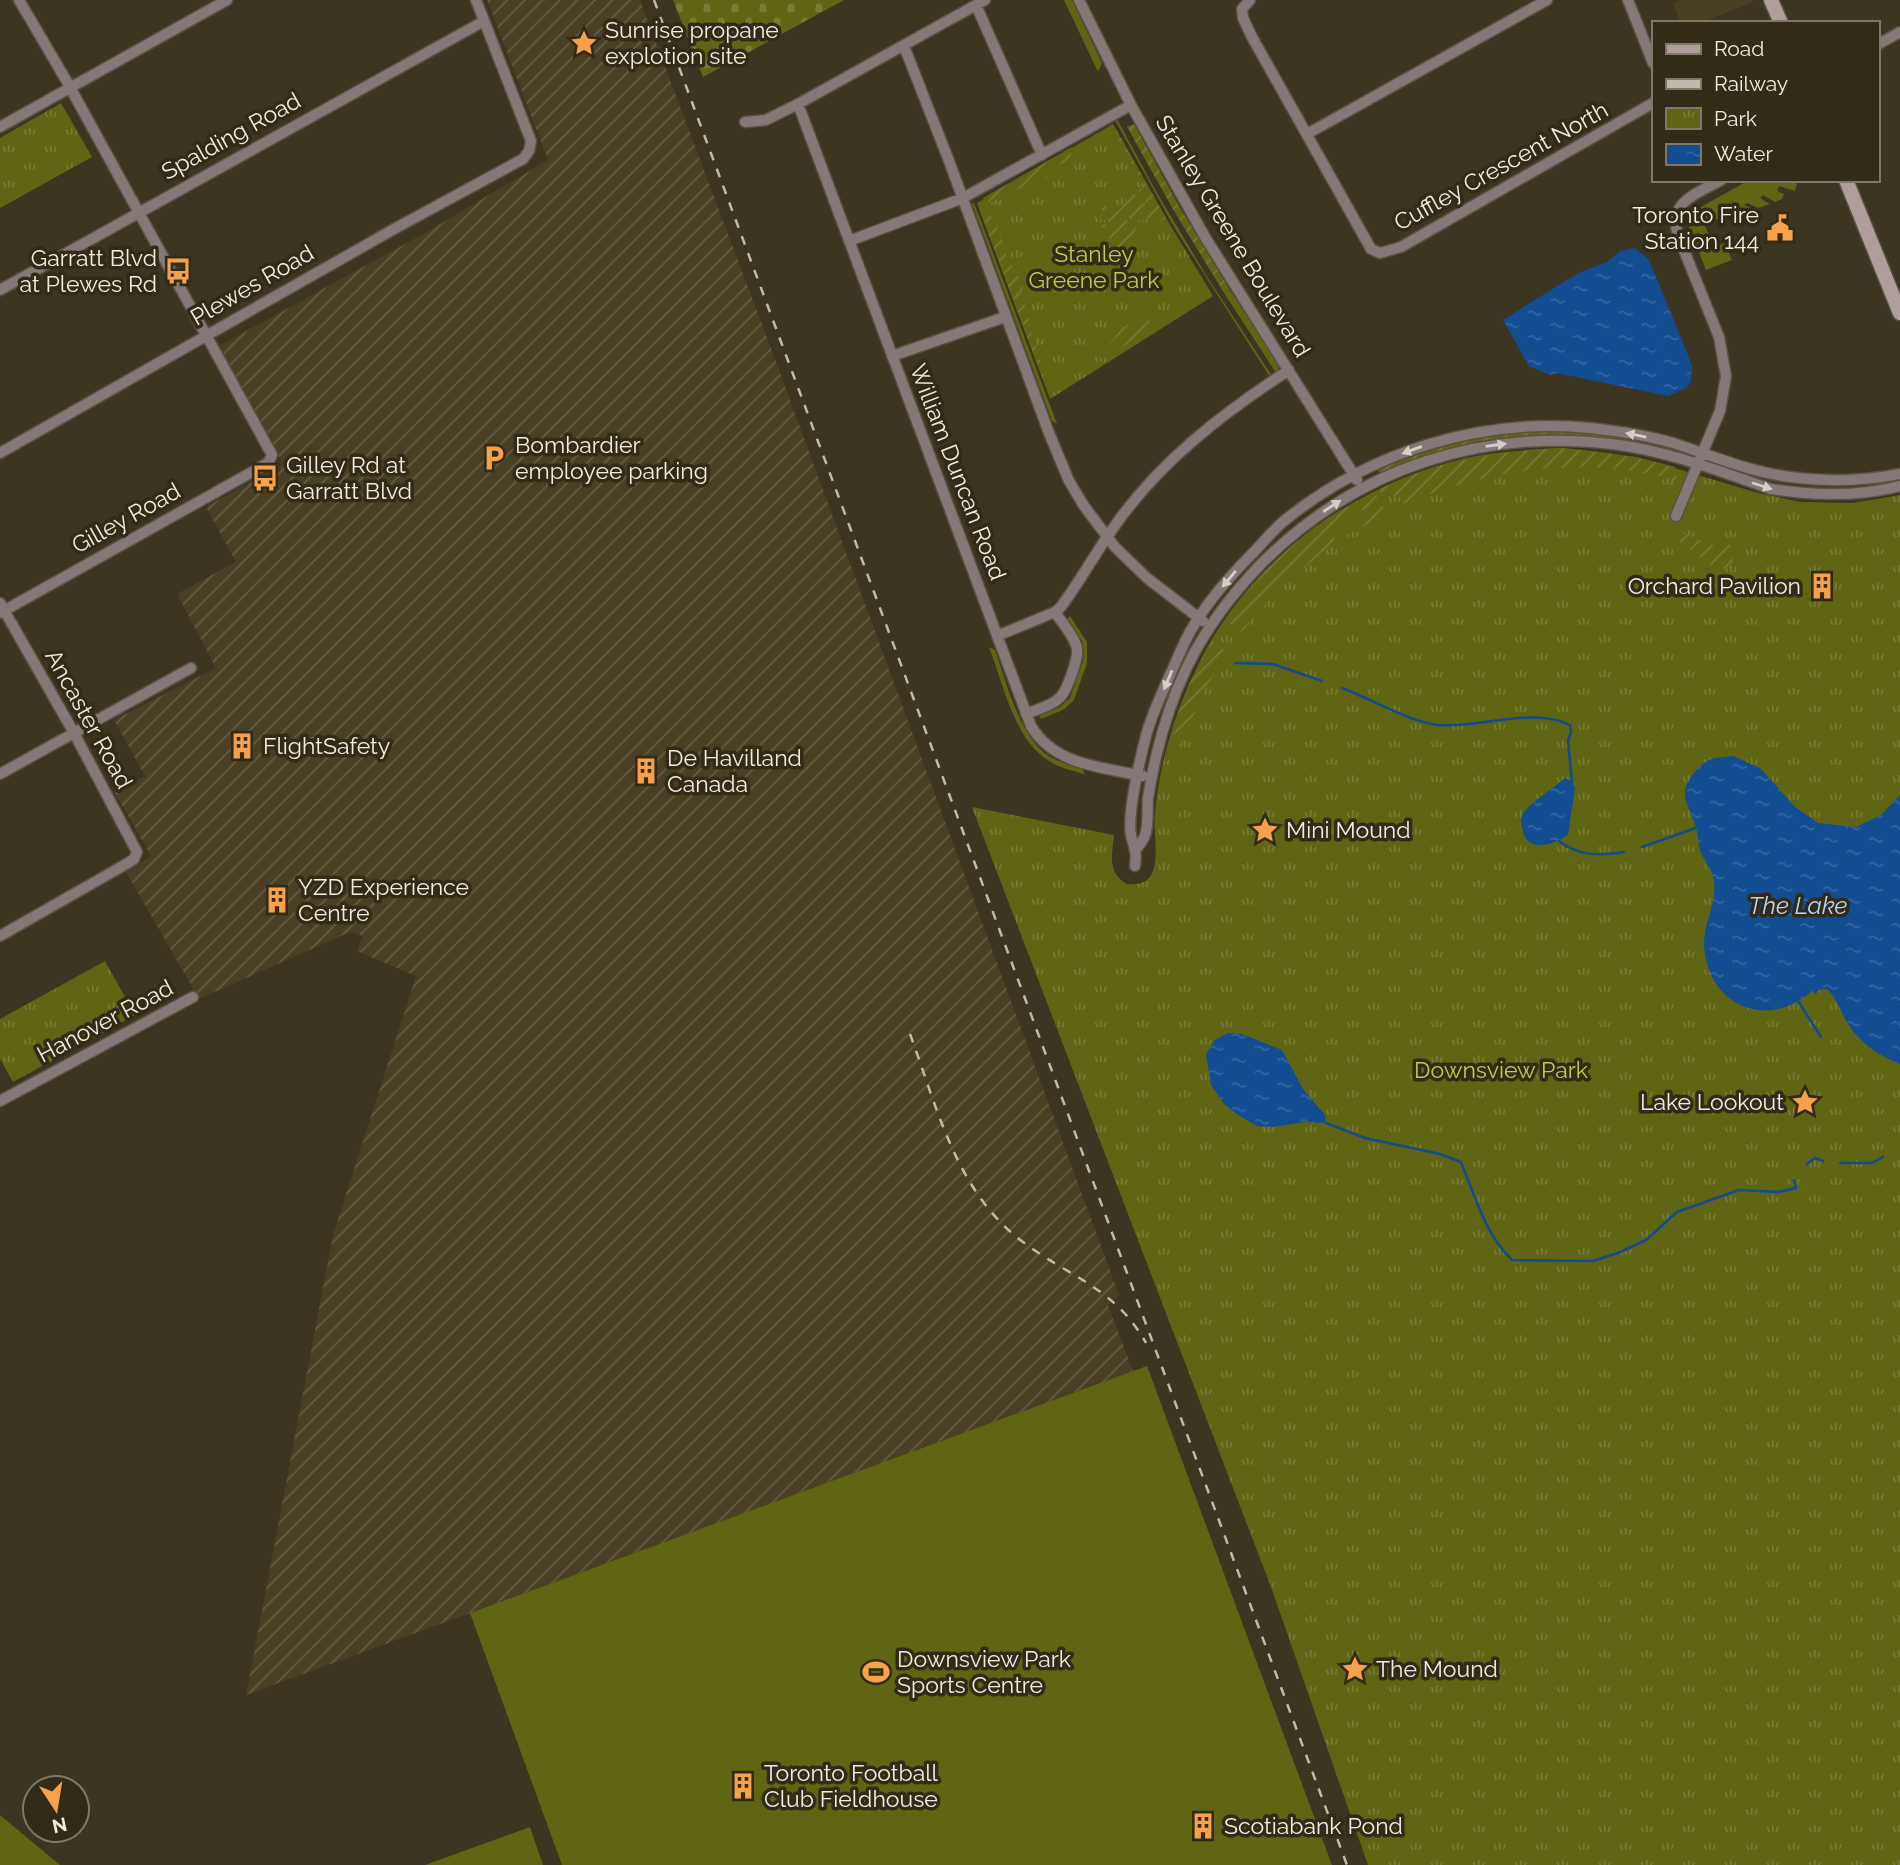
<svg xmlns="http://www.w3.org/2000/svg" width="1900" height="1865" viewBox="0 0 1900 1865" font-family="Raleway,sans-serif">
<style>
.built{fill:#493f24}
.industrial{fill:url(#industrial-furrows)}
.grass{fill:#5f6513}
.cemetery{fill:url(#cemetery-stones)}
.park{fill:url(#park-tufts)}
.garden{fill:url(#garden-furrows)}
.water{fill:url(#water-ripples)}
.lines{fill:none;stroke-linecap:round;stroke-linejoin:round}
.stream{stroke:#124c91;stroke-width:2.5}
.minor-casing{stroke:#595240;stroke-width:13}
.secondary-casing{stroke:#595240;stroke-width:17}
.minor{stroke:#847878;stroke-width:10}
.secondary{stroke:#b09d9d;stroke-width:14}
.rail{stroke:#c0baac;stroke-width:2.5;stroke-dasharray:9 9;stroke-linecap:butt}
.oneway{fill:#d6cfc6}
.labels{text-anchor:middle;stroke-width:7;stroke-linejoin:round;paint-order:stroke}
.poi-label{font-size:23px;fill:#f1ece0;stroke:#322b17;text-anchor:start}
.street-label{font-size:23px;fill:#f1ece0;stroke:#322b17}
.park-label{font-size:23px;fill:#c0cd42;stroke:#322b17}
.water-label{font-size:24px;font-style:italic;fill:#b7d4fb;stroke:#322b17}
</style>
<defs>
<pattern id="industrial-furrows" width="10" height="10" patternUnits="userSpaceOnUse" patternTransform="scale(1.75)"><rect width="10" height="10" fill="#493f24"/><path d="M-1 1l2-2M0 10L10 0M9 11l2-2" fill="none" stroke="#645b44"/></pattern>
<pattern id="cemetery-stones" width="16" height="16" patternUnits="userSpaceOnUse" patternTransform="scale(1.75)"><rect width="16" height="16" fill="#5f6513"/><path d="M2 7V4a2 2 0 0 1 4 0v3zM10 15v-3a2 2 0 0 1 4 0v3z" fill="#767b35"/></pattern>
<pattern id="park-tufts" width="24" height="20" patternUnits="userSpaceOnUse" patternTransform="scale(1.75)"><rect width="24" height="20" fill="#5f6513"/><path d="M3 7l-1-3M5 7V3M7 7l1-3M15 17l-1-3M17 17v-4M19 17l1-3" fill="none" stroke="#767b35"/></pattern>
<pattern id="garden-furrows" width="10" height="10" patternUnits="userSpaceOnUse" patternTransform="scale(1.75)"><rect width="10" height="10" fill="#5f6513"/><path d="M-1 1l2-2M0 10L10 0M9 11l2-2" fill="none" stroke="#767b35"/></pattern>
<pattern id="water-ripples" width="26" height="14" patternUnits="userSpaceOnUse" patternTransform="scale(1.75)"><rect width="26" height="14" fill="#124c91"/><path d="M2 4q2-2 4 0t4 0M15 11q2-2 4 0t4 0" fill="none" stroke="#3566a0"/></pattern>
</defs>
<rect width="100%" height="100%" fill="#3c3521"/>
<path class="built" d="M1682 0H1752L1753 2 1700 23H1681L1673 3Z"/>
<path class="industrial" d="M487 0H640L772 351 1119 1295 1108 1305 1133 1371 246 1695 333 1235 416 976 357 951 363 936 350 932 199 999 126 872 151 856 115 793 145 776 114 720 216 668 177 594 236 562 206 507 283 464 219 346 425 233 548 160Z"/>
<path class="grass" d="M1064 0H1072L1102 63 1098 72Z
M1117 119 1157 193 1206 275 1272 376 1270 377 1174 227 1115 120Z
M1749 180H1790L1797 184 1795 191 1779 186 1777 191 1784 194 1782 199 1775 202 1763 195 1760 198 1770 204 1758 208 1747 203 1744 205 1755 210 1740 216 1737 214 1725 215 1726 217 1704 223 1714 247 1725 243 1732 260 1706 270 1689 228 1688 219 1694 211Z
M972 203H974L986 234 1057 424 1052 421Z
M1230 290 1277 362 1279 368 1276 373 1224 293Z
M1070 616 1087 642V663L1074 700 1063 710 1041 719 1039 716 1060 707 1070 698 1083 661 1084 651 1082 641 1067 619Z
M989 647 995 650C1006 681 1019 734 1046 754 1057 762 1069 765 1082 769L1085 774C1072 771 1060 768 1049 761 1014 740 1003 683 989 647Z
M1147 1366 1332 1865H562L470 1613Z
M0 1815 60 1865H0Z
M530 1827 543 1865H425Z"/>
<path class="cemetery" d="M673 0H844L703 77Z"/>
<path class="park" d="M61 103 92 157 0 208V138Z
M1113 124 1166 218 1213 296 1050 399 977 203Z
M1561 448 1637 457 1758 493 1801 502 1853 503 1900 495V1865H1368L1271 1587 972 807 1114 835C1112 855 1107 873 1127 884 1138 885 1149 883 1153 871 1159 854 1153 831 1155 813 1160 759 1176 710 1200 661 1251 559 1355 484 1466 458 1497 451 1529 450 1561 448Z
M105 961 135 1015 13 1082 0 1059V1019Z"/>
<path class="garden" d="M1134 124 1179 206 1230 290 1224 293 1174 211 1127 127Z
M1121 138 1166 218 1160 221 1146 220 1152 209 1138 191 1145 187 1118 139Z
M1072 147 1070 160 1072 164 1068 166 1063 163 1049 169 1047 178 1039 182 1035 181C1020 189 1006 194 991 203L983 198Z
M1134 194 1139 201 1145 203 1147 207 1144 220 1141 221 1125 217 1114 223 1098 219 1104 214 1100 207 1105 204 1111 214C1124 212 1124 199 1134 194Z
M980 211C1000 212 1003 249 1009 265L1017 267 1019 285 1043 370 1040 372Z
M1125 220 1137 223 1132 244 1115 253 1107 232 1097 222 1113 227Z
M1146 317 1153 327 1104 359 1099 357 1123 327Z
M1562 431 1609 434 1644 441 1643 444C1553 427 1464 435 1380 473L1378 470C1437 444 1498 431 1562 431Z
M1561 448C1600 451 1637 456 1675 467L1677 481C1584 454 1491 469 1403 504L1399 496 1395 497 1392 495 1384 497 1379 489C1437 461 1497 451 1561 448Z
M1375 492 1384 509 1397 503 1398 507 1342 538 1340 534 1367 519 1357 501Z
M1348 506 1353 514 1346 520 1345 525 1331 533 1337 542C1301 568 1270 596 1242 632L1226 620C1259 575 1298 533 1348 506Z
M1675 530 1723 549 1727 542 1735 551 1733 561 1727 568 1716 569 1676 539Z
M1212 641 1220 645 1227 655 1206 687 1181 746 1177 745 1172 728 1188 686Z"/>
<path class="water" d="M1635 248 1649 260 1686 350 1692 366 1691 381 1686 388 1668 396 1557 373 1550 375 1529 366 1503 320 1578 273 1607 262 1620 251Z
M1733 756 1760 768 1795 807 1818 823 1856 827 1881 815 1900 795V1064C1876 1055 1856 1040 1844 1017 1839 1006 1835 997 1827 989L1819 990 1816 994 1812 991C1767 1031 1708 1006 1704 946 1703 924 1717 903 1714 882 1713 871 1706 863 1701 853 1698 845 1698 835 1696 827 1692 816 1687 807 1685 796 1684 783 1696 768 1707 761 1714 757 1725 757 1733 756Z
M1565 778 1572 782 1575 788 1568 835C1554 844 1528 854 1523 831 1521 825 1520 820 1523 814 1528 804 1555 787 1565 778Z
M1228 1033 1242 1034 1282 1050 1303 1089 1325 1115 1326 1123 1304 1122 1273 1127 1257 1126 1238 1115 1224 1104 1211 1085 1206 1054 1215 1040Z"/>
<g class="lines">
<path class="stream" d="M1235 663 1273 664 1322 681
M1342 688C1369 698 1410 722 1437 725 1477 729 1534 706 1570 725L1571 732 1568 741 1572 782
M1559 841C1578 856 1600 856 1624 852
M1642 847 1696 828
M1798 1001 1821 1037
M1326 1123 1365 1138 1440 1154 1461 1162C1475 1196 1485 1234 1512 1260L1593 1261 1618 1253 1646 1240 1677 1212 1739 1190 1778 1192 1796 1188 1794 1180
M1840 1163H1872L1883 1157
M1807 1164 1815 1158 1823 1161"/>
<g class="minor-casing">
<path id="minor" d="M1079 0 1131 105 1205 237 1357 480
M1250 0 1242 9 1243 18 1252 37 1371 249 1380 253 1401 247 1653 103
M1628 0 1653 63
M976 5 1042 155
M1877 45 1900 32
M904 46 949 161 1049 433 1069 481 1084 506 1115 547 1147 578 1203 621
M798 104 1031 726C1054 765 1101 767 1143 776
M745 122 766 120 798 104 985 0
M0 127 227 0
M1307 134 1547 0
M849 241 963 198 1131 105
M0 290 484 21
M892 356 1005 317
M0 453 394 229 523 159 529 151 531 141 476 0
M1676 516 1720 411 1726 376 1719 337 1679 238C1666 202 1695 195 1721 180
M0 603 74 733 137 852 134 859 128 863 0 936
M0 613 268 463 272 455 66 80 19 0
M997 636 1055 612 1060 608C1080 582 1095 553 1114 527 1159 462 1223 413 1289 370
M1026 714C1059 701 1063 703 1074 667 1076 660 1079 652 1076 645 1072 633 1062 623 1055 612
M0 774 191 668
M1137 848C1139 845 1144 840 1145 835 1149 825 1147 810 1148 798 1150 785 1153 770 1156 757 1163 727 1174 694 1187 667 1206 628 1231 595 1261 564 1358 467 1484 427 1619 445 1671 452 1721 472 1771 489 1815 496 1857 497 1900 486
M1135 866C1137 849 1134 850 1131 835 1127 814 1140 759 1146 736 1151 716 1161 696 1169 677 1177 660 1184 641 1194 625 1210 599 1230 576 1251 555 1262 544 1272 531 1284 521 1369 452 1481 417 1590 428 1617 431 1646 435 1673 443 1711 455 1749 472 1790 477 1826 482 1864 481 1900 474
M0 1101 193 997"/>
</g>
<g class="secondary-casing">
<path id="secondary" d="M1771 0 1781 23
M1846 180 1900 313"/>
</g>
<use href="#minor" class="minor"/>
<use href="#secondary" class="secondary"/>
<path class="rail" d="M654 0 1347 1865
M910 1034C937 1107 955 1188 1019 1239 1066 1276 1114 1286 1146 1343"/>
</g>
<defs><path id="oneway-solid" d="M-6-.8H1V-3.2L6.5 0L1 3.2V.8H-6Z" transform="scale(1.75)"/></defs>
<g class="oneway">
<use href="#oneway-solid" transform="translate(1636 435) rotate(-169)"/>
<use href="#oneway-solid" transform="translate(1496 445) rotate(-8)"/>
<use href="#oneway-solid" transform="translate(1412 450) rotate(160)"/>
<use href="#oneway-solid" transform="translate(1762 486) rotate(18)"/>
<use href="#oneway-solid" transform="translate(1332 506) rotate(-33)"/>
<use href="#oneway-solid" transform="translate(1229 579) rotate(130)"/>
<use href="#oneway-solid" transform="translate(1168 680) rotate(113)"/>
</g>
<defs>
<g id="sight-bare" transform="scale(2.1)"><path d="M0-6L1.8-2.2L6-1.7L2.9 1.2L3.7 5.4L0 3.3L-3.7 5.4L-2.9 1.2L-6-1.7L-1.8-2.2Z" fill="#f7a14a" stroke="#322b17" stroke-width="2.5" paint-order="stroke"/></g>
<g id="civic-bare" transform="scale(2.1)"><path d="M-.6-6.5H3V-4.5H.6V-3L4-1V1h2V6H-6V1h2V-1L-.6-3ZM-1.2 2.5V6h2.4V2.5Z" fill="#f7a14a" stroke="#322b17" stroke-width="2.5" paint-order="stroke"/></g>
<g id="bus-bare" transform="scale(2.1)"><path d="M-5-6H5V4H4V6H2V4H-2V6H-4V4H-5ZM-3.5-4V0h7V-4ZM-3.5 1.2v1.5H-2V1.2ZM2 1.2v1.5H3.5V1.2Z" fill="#f7a14a" stroke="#322b17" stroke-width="2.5" paint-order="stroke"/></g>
<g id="parking-bare" transform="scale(2.1)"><path d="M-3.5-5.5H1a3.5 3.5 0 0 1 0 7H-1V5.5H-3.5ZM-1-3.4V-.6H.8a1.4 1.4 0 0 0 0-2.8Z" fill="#f7a14a" stroke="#322b17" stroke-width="2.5" paint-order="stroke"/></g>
<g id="building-bare" transform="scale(2.1)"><path d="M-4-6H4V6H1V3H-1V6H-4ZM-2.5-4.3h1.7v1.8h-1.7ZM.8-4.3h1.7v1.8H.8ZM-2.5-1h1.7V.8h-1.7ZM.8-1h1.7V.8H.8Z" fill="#f7a14a" stroke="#322b17" stroke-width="2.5" paint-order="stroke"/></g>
<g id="stadium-bare" transform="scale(2.1)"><path d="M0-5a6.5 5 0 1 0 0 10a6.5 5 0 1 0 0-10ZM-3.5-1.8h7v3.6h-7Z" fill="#f7a14a" stroke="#322b17" stroke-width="2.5" paint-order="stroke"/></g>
</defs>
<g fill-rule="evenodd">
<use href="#sight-bare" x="584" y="43"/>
<use href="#civic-bare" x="1780" y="228"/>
<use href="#bus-bare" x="178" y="271"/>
<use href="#parking-bare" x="494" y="458"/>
<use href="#bus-bare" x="265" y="478"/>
<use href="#building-bare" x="1822" y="586"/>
<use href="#building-bare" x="242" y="746"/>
<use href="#building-bare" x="646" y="771"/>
<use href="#sight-bare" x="1265" y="830"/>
<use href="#building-bare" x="277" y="900"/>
<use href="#sight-bare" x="1805" y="1102"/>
<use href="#sight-bare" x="1355" y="1669"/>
<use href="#stadium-bare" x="876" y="1672"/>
<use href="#building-bare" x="743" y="1786"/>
<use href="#building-bare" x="1203" y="1826"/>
</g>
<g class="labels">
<g class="poi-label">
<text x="605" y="38">Sunrise propane<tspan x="605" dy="26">explotion site</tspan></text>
<text x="1759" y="223" text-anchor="end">Toronto Fire<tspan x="1759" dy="26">Station 144</tspan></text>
<text x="157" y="266" text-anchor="end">Garratt Blvd<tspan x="157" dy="26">at Plewes Rd</tspan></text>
<text x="515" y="453">Bombardier<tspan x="515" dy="26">employee parking</tspan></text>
<text x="286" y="473">Gilley Rd at<tspan x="286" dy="26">Garratt Blvd</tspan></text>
<text x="1801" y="594" text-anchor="end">Orchard Pavilion</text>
<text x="263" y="754">FlightSafety</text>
<text x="667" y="766">De Havilland<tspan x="667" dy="26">Canada</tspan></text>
<text x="1286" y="838">Mini Mound</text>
<text x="298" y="895">YZD Experience<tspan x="298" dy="26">Centre</tspan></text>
<text x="1784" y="1110" text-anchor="end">Lake Lookout</text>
<text x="897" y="1667">Downsview Park<tspan x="897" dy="26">Sports Centre</tspan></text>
<text x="1376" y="1677">The Mound</text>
<text x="764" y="1781">Toronto Football<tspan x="764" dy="26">Club Fieldhouse</tspan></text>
<text x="1224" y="1834">Scotiabank Pond</text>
</g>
<g class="street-label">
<text transform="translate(231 136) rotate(-29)" y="8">Spalding Road</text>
<text transform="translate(1501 166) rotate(-29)" y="8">Cuffley Crescent North</text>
<text transform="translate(1233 236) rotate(59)" y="8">Stanley Greene Boulevard</text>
<text transform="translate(252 285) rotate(-30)" y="8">Plewes Road</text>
<text transform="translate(958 472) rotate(69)" y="8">William Duncan Road</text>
<text transform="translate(126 518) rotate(-29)" y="8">Gilley Road</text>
<text transform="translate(89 719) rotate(61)" y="8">Ancaster Road</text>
<text transform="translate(105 1021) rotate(-28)" y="8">Hanover Road</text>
</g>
<g class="park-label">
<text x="1094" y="262">Stanley<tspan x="1094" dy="26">Greene Park</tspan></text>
<text x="1501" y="1078">Downsview Park</text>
</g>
<g class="water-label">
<text x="1798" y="914">The Lake</text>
</g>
</g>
<rect x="1652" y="21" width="228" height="161" fill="#322b17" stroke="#7e7867" stroke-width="2"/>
<rect x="1666" y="44" width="35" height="10" fill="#b09d9d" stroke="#7e7867" stroke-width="2"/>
<text x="1714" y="56" font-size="21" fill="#f1ece0">Road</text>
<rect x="1666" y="79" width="35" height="10" fill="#c0baac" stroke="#7e7867" stroke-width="2"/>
<text x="1714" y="91" font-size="21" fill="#f1ece0">Railway</text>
<rect x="1666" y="108" width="35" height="21" fill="url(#park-tufts)" stroke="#7e7867" stroke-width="2"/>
<text x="1714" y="126" font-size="21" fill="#f1ece0">Park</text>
<rect x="1666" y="144" width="35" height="21" fill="url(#water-ripples)" stroke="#7e7867" stroke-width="2"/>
<text x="1714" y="161" font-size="21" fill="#f1ece0">Water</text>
<g transform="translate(56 1809) rotate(168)"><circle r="33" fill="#322b17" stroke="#7e7867" stroke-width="2"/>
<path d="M0-5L12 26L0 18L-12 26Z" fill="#f7a14a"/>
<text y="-10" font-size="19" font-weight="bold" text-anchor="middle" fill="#f1ece0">N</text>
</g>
</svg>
